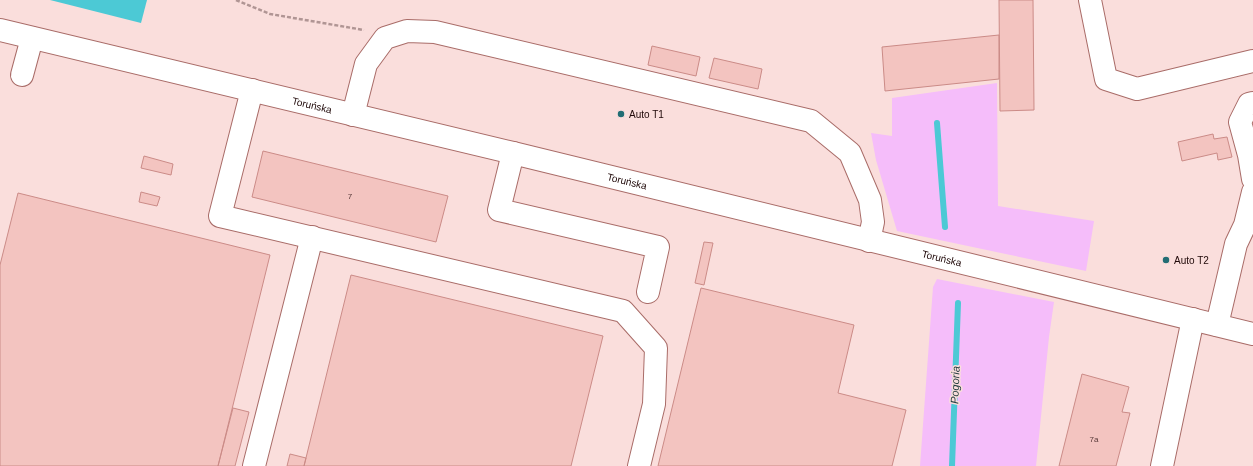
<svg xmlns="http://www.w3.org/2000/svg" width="1253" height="466" viewBox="0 0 1253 466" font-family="Arial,sans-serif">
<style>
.green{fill:#f5bdfa}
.water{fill:#4cc9d5}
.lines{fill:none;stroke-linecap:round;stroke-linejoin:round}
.stream{stroke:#4cc9d5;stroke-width:6}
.building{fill:#f3c4c0;stroke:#cb8b87}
.minor-casing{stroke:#a96c68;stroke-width:24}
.path{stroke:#b09594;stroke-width:2.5;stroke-dasharray:4 2;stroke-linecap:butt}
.minor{stroke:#fff;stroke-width:22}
.poi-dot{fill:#226d74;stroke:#fadedc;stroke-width:1.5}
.labels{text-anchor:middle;stroke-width:3;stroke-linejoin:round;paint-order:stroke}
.number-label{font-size:8px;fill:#543736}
.street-label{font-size:10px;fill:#1f0808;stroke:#fadedc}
.poi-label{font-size:10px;fill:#1f0808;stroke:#fadedc;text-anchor:start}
.water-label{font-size:11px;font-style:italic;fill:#223d40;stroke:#fadedc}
</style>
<rect width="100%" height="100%" fill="#fadedc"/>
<path class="green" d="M997 83 998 206 1094 221 1086 271 897 231 876 160 871 133 892 136V98Z
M937 279 1054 302 1049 337 1036 466H920L933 287Z"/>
<path class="water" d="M50 0H147L141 23Z"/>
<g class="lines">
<path class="stream" d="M937 123 945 227
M952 466 958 303"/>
</g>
<path class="building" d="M999 0H1033L1034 110 1000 111Z
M999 35V79L885 91 882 47Z
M652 46 700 57 696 76 648 65Z
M714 58 762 69 758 89 709 78Z
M1213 134 1214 139 1227 137 1232 157 1218 160 1217 153 1182 161 1178 142Z
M263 151 448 196 436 242 252 197Z
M144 156 173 164 171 175 141 168Z
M141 192 160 197 157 206 139 202Z
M18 193 270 255 218 466H0V265Z
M704 242 713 243 704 285 695 283Z
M351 275 603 336 571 466H304Z
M701 288 854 325 838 393 906 410 892 466H658Z
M1082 374 1129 387 1122 412 1130 413 1116 466H1059Z
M233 408 249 412 235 466H218Z
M290 454 306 458 304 466H287Z"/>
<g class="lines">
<g class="minor-casing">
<g id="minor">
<path d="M1090 0 1106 79 1137 89 1253 61"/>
<path id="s1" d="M0 30 513 153 1253 334"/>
<path d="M22 75 32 38"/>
<path d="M252 90 220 216 623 311 656 348 654 404 639 466"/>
<path d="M1253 103 1249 104 1240 122 1249 155 1253 179"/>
<path d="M353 115 366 64 385 38 407 31 435 32 811 121 850 153 870 200 873 222 869 241"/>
<path d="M513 153 499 210 658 247 648 292"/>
<path d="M1217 325 1236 244 1245 225 1253 192"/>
<path d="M254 466 312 237"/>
<path d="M1162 466 1193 319"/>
</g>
</g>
<path class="path" d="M236 0 270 14 364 30"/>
<use href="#minor" class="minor"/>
</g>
<g class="poi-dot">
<circle cx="621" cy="114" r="4"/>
<circle cx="1166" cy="260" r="4"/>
</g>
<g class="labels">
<g class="number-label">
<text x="350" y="199">7</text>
<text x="1094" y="442">7a</text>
</g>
<g class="street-label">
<text dy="4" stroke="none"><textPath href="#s1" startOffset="321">Toruńska</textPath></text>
<text dy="4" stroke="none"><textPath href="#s1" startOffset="645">Toruńska</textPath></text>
<text dy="4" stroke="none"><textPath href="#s1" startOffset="969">Toruńska</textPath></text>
</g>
<g class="poi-label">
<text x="629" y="118">Auto T1</text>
<text x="1174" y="264">Auto T2</text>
</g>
<g class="water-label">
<text transform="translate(955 385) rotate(-88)" y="4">Pogoria</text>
</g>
</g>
</svg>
